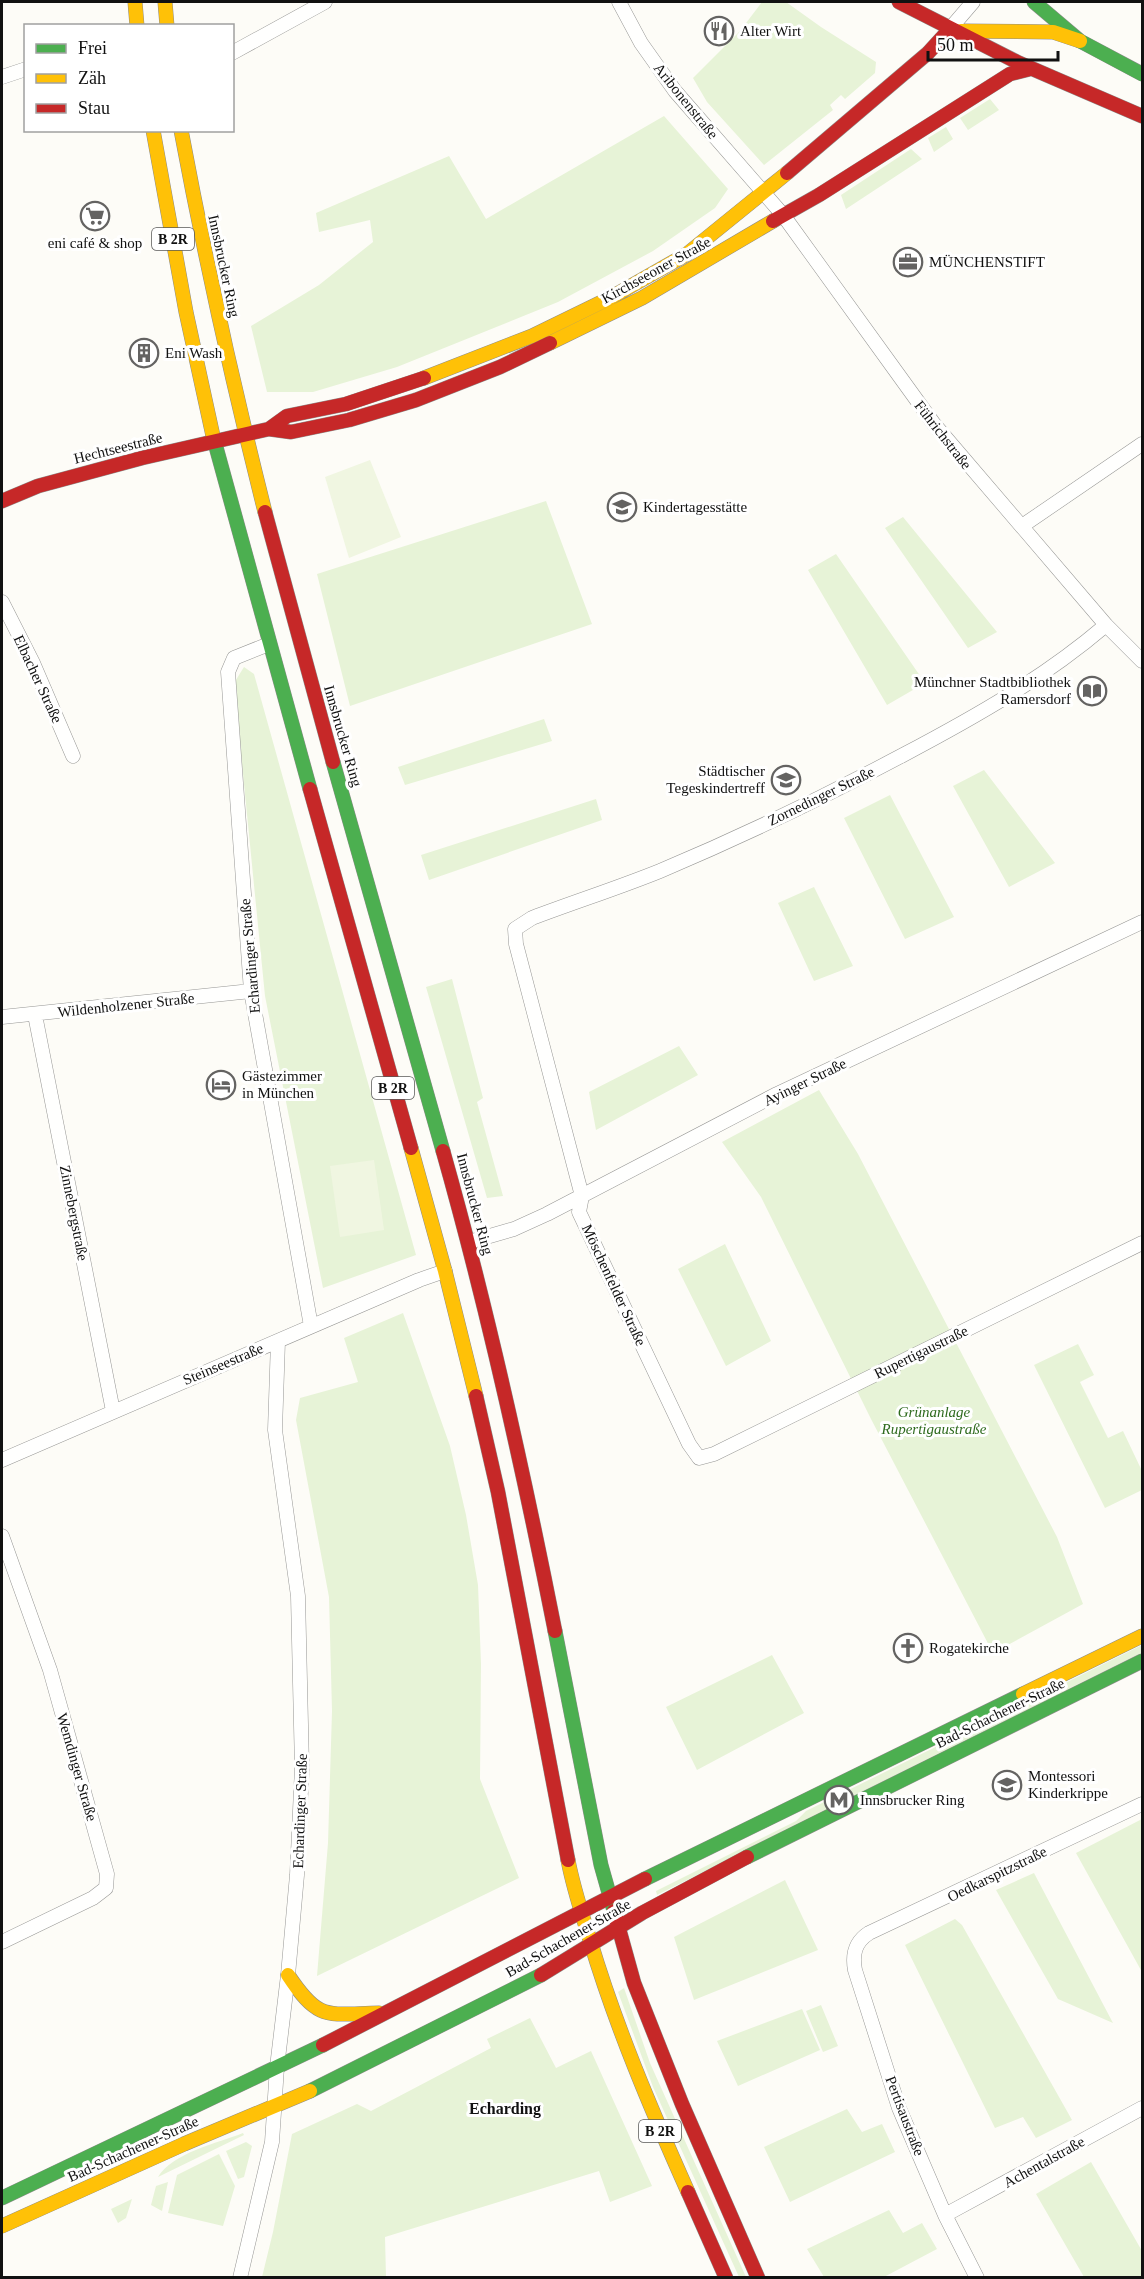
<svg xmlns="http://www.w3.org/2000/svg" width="1144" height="2279" viewBox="0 0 1144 2279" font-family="'Times New Roman',serif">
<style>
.green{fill:#e7f3d7}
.pitch{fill:#f0f6e1}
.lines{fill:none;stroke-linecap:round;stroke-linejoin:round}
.street-casing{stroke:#979795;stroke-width:15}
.fast-casing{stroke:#8e8d8b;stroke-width:15}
.slow-casing{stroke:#8e8d8b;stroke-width:15}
.jam-casing{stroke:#8e8d8b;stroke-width:15}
.street{stroke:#fffffe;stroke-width:14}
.fast{stroke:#4caf50;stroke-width:14}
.slow{stroke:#ffc107;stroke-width:14}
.jam{stroke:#c62828;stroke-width:14}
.labels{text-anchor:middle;stroke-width:6;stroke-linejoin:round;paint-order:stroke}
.shield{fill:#fff;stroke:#585858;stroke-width:1.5}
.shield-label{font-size:14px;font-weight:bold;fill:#111}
.poi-label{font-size:15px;fill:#111;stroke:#fff;text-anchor:start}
.street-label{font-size:15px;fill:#111;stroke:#fff}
.park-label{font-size:15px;font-style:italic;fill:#2f6b1f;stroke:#fff}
.neighbourhood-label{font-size:16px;font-weight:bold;fill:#111;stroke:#fff}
</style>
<rect width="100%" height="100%" fill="#fdfcf7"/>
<path class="green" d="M762 2H786L821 27 876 62 875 73 845 99 841 95 830 105 833 110 764 165 707 102 693 78 740 31Z
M990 99 999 110 968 130 960 118Z
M664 116 728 189 715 208 653 251 558 302 397 367 313 392H267L251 326 319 285 373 242 370 220 319 232 316 213 449 156 486 219Z
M946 127 953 139 934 152 928 138Z
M911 149 922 159 846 209 841 195Z
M546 501 592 624 350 706 317 574Z
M903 517 997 632 968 648 885 528Z
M836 554 925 683 887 705 808 570Z
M244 667 254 674 416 1255 323 1288 265 996 234 683Z
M544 719 552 741 405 785 398 767Z
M984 770 1055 863 1009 887 953 786Z
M890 795 954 917 905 939 844 818Z
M596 799 602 820 429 880 421 855Z
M814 887 853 966 814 981 778 903Z
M452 979 483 1098 477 1102 503 1196 487 1198 426 987Z
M679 1046 698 1075 596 1130 589 1092Z
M819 1090 858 1154 1057 1537 1083 1604 993 1653 871 1419 761 1197 722 1142Z
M725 1244 771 1341 726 1366 678 1269Z
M403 1313 450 1446 466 1515 478 1585 481 1664 480 1779 519 1878 317 1976 328 1843 332 1711 329 1597 296 1420 300 1398 358 1382 344 1338Z
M1078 1344 1094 1375 1080 1382 1108 1438 1123 1431 1142 1471V1490L1105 1508 1034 1365Z
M1142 1645V1654L657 1895 656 1891 796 1821 806 1811Z
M772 1655 804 1713 697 1770 666 1707Z
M1142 1819V1972L1076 1853Z
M1034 1873 1113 2023 1058 1999 996 1890Z
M785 1880 818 1950 694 2000 674 1937Z
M955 1919 962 1925 1072 2120 1036 2138 1023 2117 995 2128 905 1945Z
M624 1988 650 2063 746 2277H739L653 2087 618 1992Z
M821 2005 838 2046 823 2052 806 2011Z
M802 2009 820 2050 738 2086 717 2041Z
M530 2018 556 2068 591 2051 652 2186 610 2202 599 2171 385 2237 386 2277H262L273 2232 292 2134 357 2104 371 2111 491 2048 487 2039Z
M847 2109 862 2132 882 2124 895 2152 790 2202 764 2147Z
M243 2133 244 2135 158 2177C172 2153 218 2143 243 2133Z
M246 2142 252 2146 244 2177 238 2179 226 2151Z
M219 2154 235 2186 223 2226 168 2213 177 2175Z
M1091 2162 1142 2251V2277H1084L1036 2194Z
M168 2182 162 2211 151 2205 156 2186Z
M132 2199 126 2218 118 2223 111 2209Z
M889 2210 903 2233 922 2223 937 2249 884 2277H824L807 2249Z"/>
<path class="pitch" d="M370 460 401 537 349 558 325 477Z
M374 1160 384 1230 340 1237 330 1166Z"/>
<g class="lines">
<g class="street-casing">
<path id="street" d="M619 2 641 43 675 91 783 215 934 424 1106 625 1142 661
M949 30 973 2
M232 53 325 2
M2 77 26 69
M1022 526 1142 444
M2 602 33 663 73 756
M1106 625C1044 678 975 717 903 755 824 797 743 836 660 871 618 888 574 902 532 918L515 929 516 944 582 1196 579 1212 689 1444 699 1458 714 1454 1142 1243
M269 644 234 658 228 672 251 991 311 1326
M35 1015 113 1411
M2 1017 251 991
M469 1242 514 1229 547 1214 777 1094 1142 922
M2 1460 419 1280 445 1271
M2 1536 50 1670 107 1874 106 1888 93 1898 2 1942
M945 2215 1142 2108
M240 2278 272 2142 277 2067 288 1975 297 1875 302 1768 298 1596 275 1430 278 1341
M977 2278 945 2215 899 2108 855 1970C852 1954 855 1942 869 1933L1142 1804"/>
</g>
<g class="fast-casing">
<path id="fast" d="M1034 2 1080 41 1142 74
M213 436 310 789
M333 762 443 1151
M555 1631 601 1865 614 1911
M747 1857 1142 1661
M645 1879 1023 1694
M310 2091 541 1975
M2 2198 323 2045"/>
</g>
<g class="slow-casing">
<path id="slow" d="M135 2 137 26
M165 2 167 26
M961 31 1053 32 1080 41
M153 130 186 312 213 436
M181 130C205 258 233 385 265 512
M550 343 642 298 773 221
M424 378 532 336 610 298 687 254 787 173
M411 1148 445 1271 476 1396
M1023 1694 1142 1636
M568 1860C573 1887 582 1914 590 1940 616 2027 651 2109 688 2192
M288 1975C319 2022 327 2014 379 2013
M2 2226 184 2144 310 2091"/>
</g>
<g class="jam-casing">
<path id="jam" d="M899 2 1019 63 1142 116
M787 173 928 53 949 30
M773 221 819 195 1010 74 1030 69
M269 429 291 432 349 420 416 400 500 367 550 343
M2 501 38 486 142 458 269 429 287 416 346 404 424 378
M265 512 333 762
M310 789 411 1148
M443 1151C488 1310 523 1469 555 1631
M476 1396 498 1492 568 1860
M614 1911 634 1983 682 2104 758 2278
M541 1975 642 1913 747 1857
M323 2045 645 1879
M688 2192 726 2278"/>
</g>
<use href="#street" class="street"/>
<use href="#fast" class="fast"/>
<use href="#slow" class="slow"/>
<use href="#jam" class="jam"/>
</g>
<defs>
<g id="restaurant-ring" transform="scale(1.5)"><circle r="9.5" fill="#fff" stroke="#646362" stroke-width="1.5"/><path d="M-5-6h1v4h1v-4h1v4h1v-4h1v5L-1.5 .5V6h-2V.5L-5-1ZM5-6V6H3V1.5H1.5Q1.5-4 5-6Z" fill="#646362"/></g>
<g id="supermarket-ring" transform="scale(1.5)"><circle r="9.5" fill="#fff" stroke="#646362" stroke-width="1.5"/><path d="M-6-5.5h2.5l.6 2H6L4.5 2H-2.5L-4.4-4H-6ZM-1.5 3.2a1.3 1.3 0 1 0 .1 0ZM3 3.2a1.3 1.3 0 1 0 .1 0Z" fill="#646362"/></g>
<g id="office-ring" transform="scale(1.5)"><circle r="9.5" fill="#fff" stroke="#646362" stroke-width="1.5"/><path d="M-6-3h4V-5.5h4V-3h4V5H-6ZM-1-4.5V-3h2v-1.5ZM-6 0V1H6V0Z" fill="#646362"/></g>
<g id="building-ring" transform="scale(1.5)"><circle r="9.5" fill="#fff" stroke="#646362" stroke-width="1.5"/><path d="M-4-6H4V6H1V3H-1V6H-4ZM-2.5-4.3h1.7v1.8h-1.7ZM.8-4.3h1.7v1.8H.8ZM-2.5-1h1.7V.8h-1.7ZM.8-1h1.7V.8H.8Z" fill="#646362"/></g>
<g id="school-ring" transform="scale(1.5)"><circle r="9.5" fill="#fff" stroke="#646362" stroke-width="1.5"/><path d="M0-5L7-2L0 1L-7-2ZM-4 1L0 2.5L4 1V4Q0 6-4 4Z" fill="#646362"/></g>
<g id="library-ring" transform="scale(1.5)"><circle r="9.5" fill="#fff" stroke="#646362" stroke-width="1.5"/><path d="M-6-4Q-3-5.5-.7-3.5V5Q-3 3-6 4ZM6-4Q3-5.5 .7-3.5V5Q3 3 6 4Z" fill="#646362"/></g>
<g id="hotel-ring" transform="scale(1.5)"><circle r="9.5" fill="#fff" stroke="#646362" stroke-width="1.5"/><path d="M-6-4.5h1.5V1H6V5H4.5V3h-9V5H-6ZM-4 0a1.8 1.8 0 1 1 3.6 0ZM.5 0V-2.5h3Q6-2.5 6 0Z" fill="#646362"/></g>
<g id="church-ring" transform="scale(1.5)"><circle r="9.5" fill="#fff" stroke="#646362" stroke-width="1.5"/><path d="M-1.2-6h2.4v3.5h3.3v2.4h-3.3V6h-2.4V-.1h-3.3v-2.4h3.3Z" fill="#646362"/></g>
<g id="metro-ring" transform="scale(1.5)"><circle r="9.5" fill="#fff" stroke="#646362" stroke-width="1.5"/><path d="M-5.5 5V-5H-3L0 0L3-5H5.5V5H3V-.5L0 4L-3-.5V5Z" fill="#646362"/></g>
</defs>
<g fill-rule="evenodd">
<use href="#restaurant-ring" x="719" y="31"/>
<use href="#supermarket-ring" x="95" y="216"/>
<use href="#office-ring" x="908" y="262"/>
<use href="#building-ring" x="144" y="353"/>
<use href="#school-ring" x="622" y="507"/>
<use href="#library-ring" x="1092" y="691"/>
<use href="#school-ring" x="786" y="780"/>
<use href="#hotel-ring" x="221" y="1085"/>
<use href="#church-ring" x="908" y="1648"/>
<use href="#school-ring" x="1007" y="1785"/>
<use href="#metro-ring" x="839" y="1800"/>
</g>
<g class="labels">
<g class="shield">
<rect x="152" y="228" width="42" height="22" rx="4.5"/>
<rect x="372" y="1077" width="42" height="22" rx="4.5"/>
<rect x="639" y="2120" width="42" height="22" rx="4.5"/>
</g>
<g class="shield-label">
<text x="173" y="244">B 2R</text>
<text x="393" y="1093">B 2R</text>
<text x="660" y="2136">B 2R</text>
</g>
<g class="poi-label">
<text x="740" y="36">Alter Wirt</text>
<text x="95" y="248" text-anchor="middle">eni café &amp; shop</text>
<text x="929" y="267">MÜNCHENSTIFT</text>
<text x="165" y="358">Eni Wash</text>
<text x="643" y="512">Kindertagesstätte</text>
<text x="1071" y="687" text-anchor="end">Münchner Stadtbibliothek<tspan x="1071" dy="17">Ramersdorf</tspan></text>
<text x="765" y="776" text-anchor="end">Städtischer<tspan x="765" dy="17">Tegeskindertreff</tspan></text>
<text x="242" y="1081">Gästezimmer<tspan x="242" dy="17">in München</tspan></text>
<text x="929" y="1653">Rogatekirche</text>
<text x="1028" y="1781">Montessori<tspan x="1028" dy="17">Kinderkrippe</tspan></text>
<text x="860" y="1805">Innsbrucker Ring</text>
</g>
<g class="street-label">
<text transform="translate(686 101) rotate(51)" y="5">Aribonenstraße</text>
<text transform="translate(224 266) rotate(78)" y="5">Innsbrucker Ring</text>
<text transform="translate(656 270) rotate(-29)" y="5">Kirchseeoner Straße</text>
<text transform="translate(943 435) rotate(52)" y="5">Führichstraße</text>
<text transform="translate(118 448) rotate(-14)" y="5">Hechtseestraße</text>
<text transform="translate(38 679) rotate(65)" y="5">Elbacher Straße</text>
<text transform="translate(343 736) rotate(74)" y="5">Innsbrucker Ring</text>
<text transform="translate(821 796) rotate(-26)" y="5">Zornedinger Straße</text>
<text transform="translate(250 956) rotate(-95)" y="5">Echardinger Straße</text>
<text transform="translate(126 1005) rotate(-6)" y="5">Wildenholzener Straße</text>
<text transform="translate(805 1082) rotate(-26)" y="5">Ayinger Straße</text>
<text transform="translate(475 1204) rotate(75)" y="5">Innsbrucker Ring</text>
<text transform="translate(74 1213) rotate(79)" y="5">Zinnebergstraße</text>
<text transform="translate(614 1285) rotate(65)" y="5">Möschenfelder Straße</text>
<text transform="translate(921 1352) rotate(-26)" y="5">Rupertigaustraße</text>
<text transform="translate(223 1364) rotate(-23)" y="5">Steinseestraße</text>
<text transform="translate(1000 1713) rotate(-26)" y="5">Bad-Schachener-Straße</text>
<text transform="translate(77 1767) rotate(74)" y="5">Wemdinger Straße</text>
<text transform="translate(300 1811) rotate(-88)" y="5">Echardinger Straße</text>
<text transform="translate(997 1874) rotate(-26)" y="5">Oedkarspitzstraße</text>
<text transform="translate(568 1938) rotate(-30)" y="5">Bad-Schachener-Straße</text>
<text transform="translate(905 2116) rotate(69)" y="5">Pertisaustraße</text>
<text transform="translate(133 2149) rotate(-24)" y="5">Bad-Schachener-Straße</text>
<text transform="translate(1044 2162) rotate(-29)" y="5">Achentalstraße</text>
</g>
<g class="park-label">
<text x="934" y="1417">Grünanlage<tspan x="934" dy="17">Rupertigaustraße</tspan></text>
</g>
<g class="neighbourhood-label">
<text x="505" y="2114">Echarding</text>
</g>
</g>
<rect width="1144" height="2279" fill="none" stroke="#111111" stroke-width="6"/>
<rect x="24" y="24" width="210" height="108" fill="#ffffff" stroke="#a0a0a0" stroke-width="1.5"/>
<rect x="36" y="44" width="30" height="9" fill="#4caf50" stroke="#a0a0a0" stroke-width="1.5"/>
<text x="78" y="54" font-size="18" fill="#111111">Frei</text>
<rect x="36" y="74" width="30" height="9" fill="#ffc107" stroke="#a0a0a0" stroke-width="1.5"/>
<text x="78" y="84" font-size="18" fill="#111111">Zäh</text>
<rect x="36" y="104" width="30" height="9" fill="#c62828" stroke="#a0a0a0" stroke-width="1.5"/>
<text x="78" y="114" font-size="18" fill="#111111">Stau</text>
<path d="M928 51v9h130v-9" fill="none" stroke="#111111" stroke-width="3"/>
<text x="937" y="51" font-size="18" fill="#111111" stroke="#ffffff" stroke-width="4.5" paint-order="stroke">50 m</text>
</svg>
